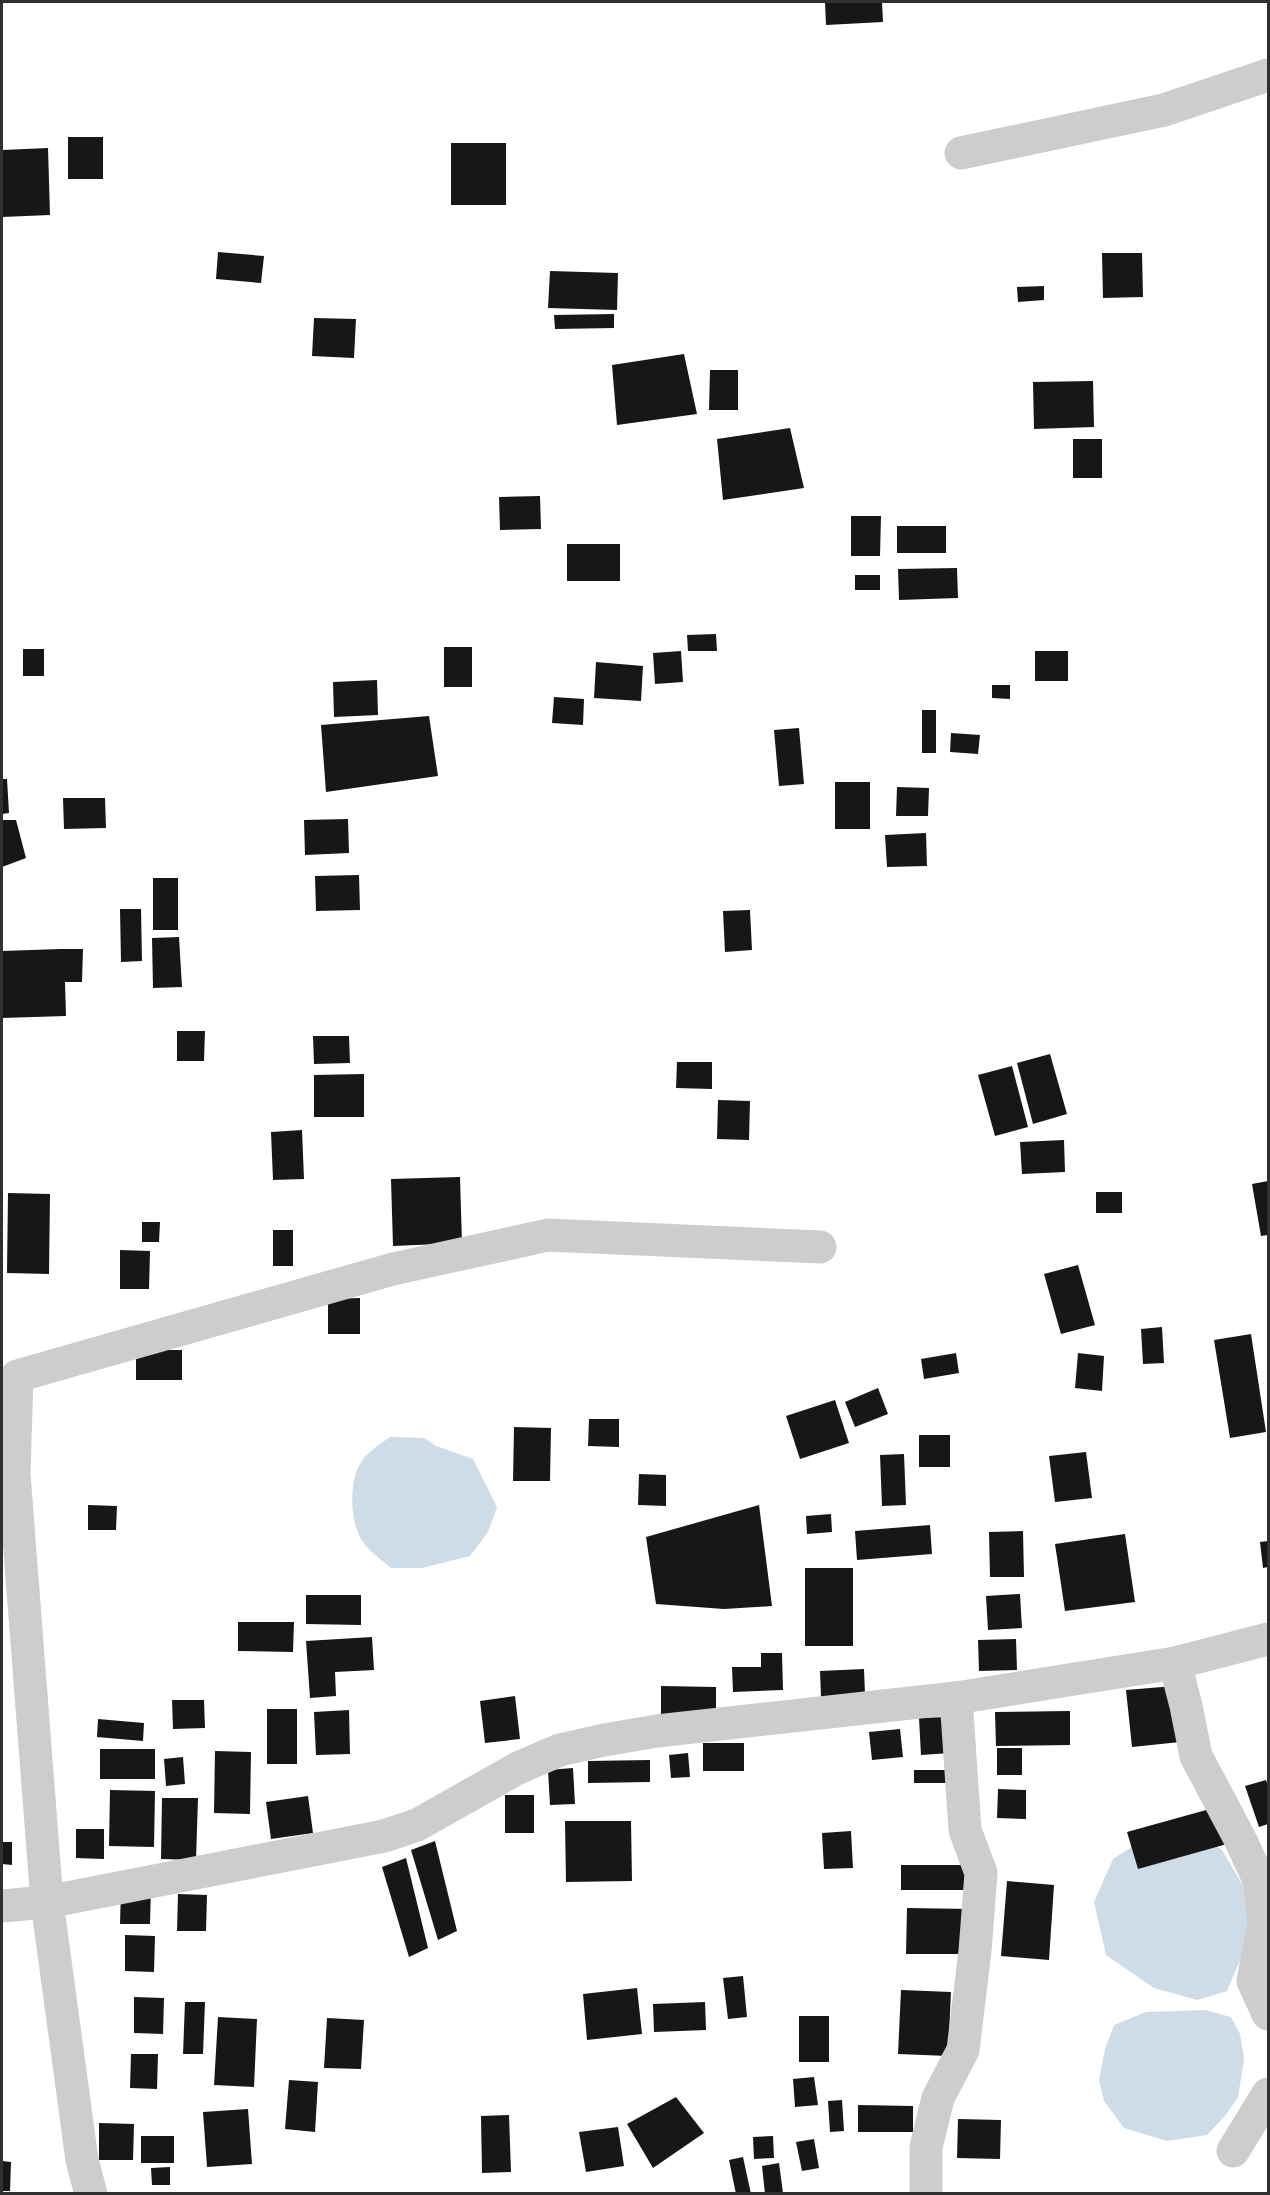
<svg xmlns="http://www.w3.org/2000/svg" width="1270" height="2195" viewBox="0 0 1270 2195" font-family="'Noto Sans',sans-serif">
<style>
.water{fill:#cedce8}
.building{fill:#171717}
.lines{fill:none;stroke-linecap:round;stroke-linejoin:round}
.minor{stroke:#cdcdcd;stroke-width:33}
.tertiary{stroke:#cdcdcd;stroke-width:33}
</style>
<rect width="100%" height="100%" fill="#fff"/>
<path class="water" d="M390 1437 424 1438 436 1446 473 1459 497 1507 488 1532 470 1556 422 1568H391C382 1560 370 1552 363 1542 350 1524 349 1485 359 1466 365 1453 379 1445 390 1437Z
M1194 1831 1222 1850 1247 1892 1250 1912 1244 1951 1227 1991 1197 2000 1154 1988 1106 1955 1094 1902 1113 1859 1149 1836Z
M1205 2010 1231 2017 1240 2034 1244 2059 1238 2097 1225 2116 1207 2135 1167 2141 1124 2128 1104 2101 1099 2080 1105 2049 1114 2025 1146 2012Z"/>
<path class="building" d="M825 2H882L883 22 826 25Z
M68 137H103V179H68Z
M451 143H506V205H451Z
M48 148 50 215 2 217V150Z
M218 252 264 256 261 283 216 279Z
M1102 253H1142L1143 297 1103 298Z
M550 271 618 273 617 310 548 308Z
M1044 286V300L1018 302 1017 287Z
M614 314V328L555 329 554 315Z
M314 318 356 319 354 358 312 356Z
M684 354 697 414 617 425 612 365Z
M710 370H738V410H709Z
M1093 381 1094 427 1034 429 1033 382Z
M790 428 804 488 723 500 717 439Z
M1073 439H1102V478H1073Z
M540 496 541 529 500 530 499 497Z
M851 516H881L880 556H851Z
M897 526H946V553H897Z
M567 544H620V581H567Z
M957 568 958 598 899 600 898 569Z
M855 575H880V590H855Z
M716 634 717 651H688L687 635Z
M444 647H472V687H444Z
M23 649H44V676H23Z
M681 651 683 682 655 684 653 653Z
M1035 651H1068V681H1035Z
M596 662 643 666 641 701 594 698Z
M377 680 378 715 334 717 333 682Z
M992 685H1010V699L992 698Z
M554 697 584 699 583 725 552 723Z
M922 710H936V753H922Z
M429 716 438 776 326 792 321 725Z
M799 728 804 784 779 786 774 730Z
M951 733 980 735 978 754 950 752Z
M2 779H7L9 813 2 814Z
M835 782H870V829H835Z
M897 787 929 788 928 816H896Z
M63 798H105L106 828 64 829Z
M348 819 349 853 305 855 304 820Z
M2 820H16L26 858 2 867Z
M926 833 927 866 887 867 885 835Z
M359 875 360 910 316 911 315 876Z
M153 878H178V930H153Z
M120 909H141L142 961 121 962Z
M750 910 752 950 725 952 723 911Z
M179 937 182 987 153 988 152 938Z
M60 949H83L82 982H65L66 1016 2 1018V951Z
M177 1031H205L204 1061H177Z
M313 1036H349L350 1063 314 1064Z
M1050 1054 1067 1114 1033 1124 1017 1063Z
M677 1062H712V1089L676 1088Z
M1012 1066 1028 1127 995 1136 978 1075Z
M364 1074V1117H314V1075Z
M718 1100 750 1101 749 1140 717 1139Z
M302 1130 304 1179 273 1180 271 1132Z
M1064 1140 1065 1172 1022 1174 1020 1142Z
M460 1177 462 1243 393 1246 391 1179Z
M1268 1181V1235L1261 1236 1252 1184Z
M1096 1192H1122V1213H1096Z
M8 1193 50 1194 49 1274 7 1273Z
M142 1222H160L159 1242H142Z
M273 1230H293V1266H273Z
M120 1250 150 1251 149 1289H120Z
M1078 1265 1095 1325 1061 1334 1044 1274Z
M360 1298V1334H328V1299Z
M1162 1327 1164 1363 1143 1364 1141 1329Z
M1251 1334 1266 1432 1230 1438 1214 1340Z
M136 1350H182V1380H136Z
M956 1353 959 1373 924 1379 921 1359Z
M1078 1353 1104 1356 1102 1391 1075 1388Z
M878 1388 888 1414 855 1427 845 1402Z
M835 1400 849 1443 800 1459 786 1416Z
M589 1419H619V1447L588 1446Z
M514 1427 551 1428 550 1481H513Z
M919 1435H950V1467H919Z
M1086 1452 1092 1498 1055 1502 1049 1456Z
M904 1454 906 1505 882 1506 880 1455Z
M639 1474 666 1475V1506L638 1505Z
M88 1505 117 1506 116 1530H88Z
M759 1505 772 1606 724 1609 656 1604 646 1537Z
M831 1514 832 1532 807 1534 806 1516Z
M930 1525 932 1554 857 1560 855 1531Z
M1023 1531 1024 1577H990L989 1532Z
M1125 1534 1135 1602 1065 1611 1055 1544Z
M1268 1541V1567L1263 1568 1260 1542Z
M805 1568H853V1646H805Z
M1020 1594 1022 1628 988 1630 986 1596Z
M306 1595H361V1625L306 1624Z
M238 1622H294L293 1652 238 1651Z
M372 1637 374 1670 335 1672 336 1696 310 1698 306 1641Z
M1016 1639 1017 1670 979 1671 978 1640Z
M761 1653H782L783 1690 733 1692 732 1667H761Z
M864 1669 865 1694 821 1697 820 1671Z
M661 1686 716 1687V1717L661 1716Z
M1174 1686 1180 1742 1132 1747 1126 1690Z
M515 1696 520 1739 485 1743 480 1701Z
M172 1700H204L205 1728 173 1729Z
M267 1709H297V1764H267Z
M349 1710 350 1754 316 1755 314 1712Z
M1070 1711V1745L996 1746 995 1712Z
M948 1717 950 1753 921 1755 919 1718Z
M98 1719 144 1723 143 1741 97 1737Z
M900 1729 903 1757 872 1760 869 1732Z
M703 1743H744V1771H703Z
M997 1748H1022V1775H997Z
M100 1749H155V1779H100Z
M215 1751 251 1752 250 1814 214 1813Z
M688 1753 690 1777 671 1778 669 1755Z
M183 1757 185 1784 166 1786 164 1759Z
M650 1760V1782L588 1783V1761Z
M573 1768 575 1804 550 1805 548 1770Z
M914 1770H948V1783H914Z
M1266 1780 1268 1786V1824L1259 1827 1245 1786Z
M998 1789 1026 1790V1819L997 1818Z
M110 1790 155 1791 154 1847 109 1846Z
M505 1795H534V1833H505Z
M308 1796 313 1833 271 1839 266 1802Z
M162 1798H198L196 1860 161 1859Z
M1217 1807 1227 1844 1138 1869 1127 1832Z
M565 1821H631L632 1881 566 1882Z
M76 1829H104V1859L76 1858Z
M851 1831 853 1868 824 1869 822 1833Z
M435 1841 457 1931 438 1940 411 1850Z
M2 1842H12V1865L2 1864Z
M406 1858 428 1948 409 1957 382 1867Z
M901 1865H969L970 1890H901Z
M1007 1881 1054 1885 1049 1960 1001 1956Z
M121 1888H151L150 1924H120Z
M178 1894 207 1895 206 1931H177Z
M907 1908 971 1909 970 1954H906Z
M125 1935 155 1936 154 1972 125 1971Z
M743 1976 747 2017 728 2019 723 1978Z
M637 1988 642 2034 587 2040 583 1994Z
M901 1990 951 1992 948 2056 898 2054Z
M134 1997 164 1998 163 2034 134 2033Z
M185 2002H205L203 2054H183Z
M705 2002 706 2030 654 2032 653 2004Z
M799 2016H829V2062H799Z
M218 2017 257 2019 254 2087 214 2085Z
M327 2018 364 2020 361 2069 324 2068Z
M131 2054H158L157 2089 130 2088Z
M814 2077 818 2105 795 2107 793 2079Z
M289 2080 318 2082 315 2132 285 2129Z
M676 2097 704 2133 653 2168 627 2124Z
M842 2100 844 2131 830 2132 828 2101Z
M858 2105 913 2106V2132H858Z
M248 2109 252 2164 207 2167 203 2112Z
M509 2115 511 2172 482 2173 481 2116Z
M958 2119 1001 2120 1000 2159 957 2158Z
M99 2123 134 2124 133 2160H99Z
M618 2127 624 2166 586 2172 579 2132Z
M141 2136H174V2163H141Z
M773 2136 774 2158 754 2159 753 2137Z
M814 2139 819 2168 802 2171 796 2142Z
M743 2157 751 2194H736L729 2160Z
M2 2161 11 2162 10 2191H2Z
M779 2163 783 2193 765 2194 762 2166Z
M170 2167V2185H152L151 2168Z"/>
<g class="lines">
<path class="minor" d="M961 153 1164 110 1268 75
M1175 1663 1186 1706 1196 1756 1241 1841 1259 1880 1264 1924 1253 1981 1268 2014
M1233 2151 1268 2094
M91 2194 82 2160 47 1902 14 1474 17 1376 393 1269 548 1235 820 1247
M926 2194V2147L938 2098 963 2050 975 1951 981 1873 965 1830 956 1698"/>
<path class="tertiary" d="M2 1906 47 1902 384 1836 417 1825 518 1768 560 1750 604 1740 657 1731 956 1698 1175 1663 1268 1639"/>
</g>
<rect width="1270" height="2195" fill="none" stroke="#303030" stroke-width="6"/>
</svg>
